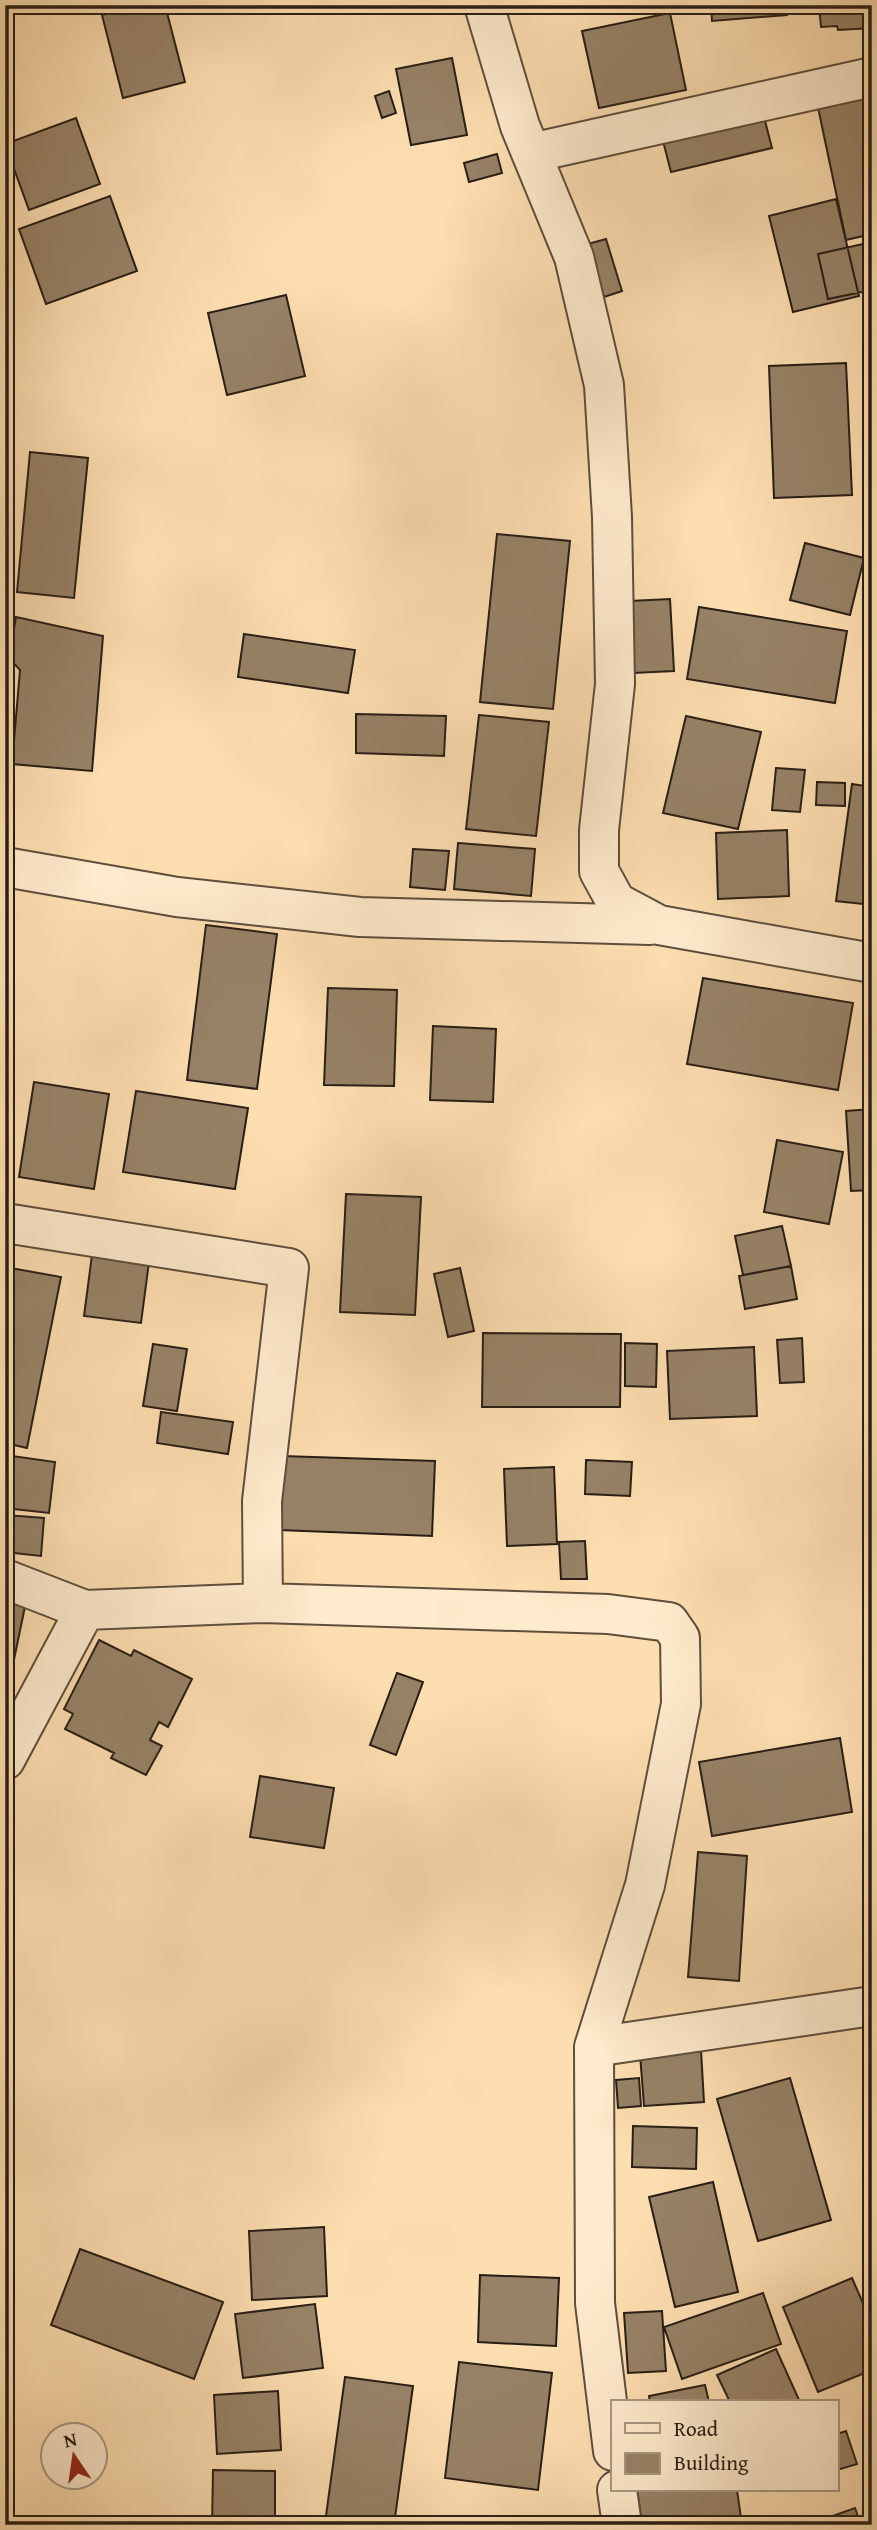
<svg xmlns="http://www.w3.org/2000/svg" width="877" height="2530" viewBox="0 0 877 2530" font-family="'Gentium Book Plus',serif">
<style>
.building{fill:#978267;stroke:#281e16;stroke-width:2}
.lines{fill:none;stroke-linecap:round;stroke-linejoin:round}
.street-casing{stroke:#5d4e3d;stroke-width:42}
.street{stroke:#feeacc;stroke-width:38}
</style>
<rect width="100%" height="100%" fill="#fddeb1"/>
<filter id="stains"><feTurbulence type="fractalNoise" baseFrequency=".00286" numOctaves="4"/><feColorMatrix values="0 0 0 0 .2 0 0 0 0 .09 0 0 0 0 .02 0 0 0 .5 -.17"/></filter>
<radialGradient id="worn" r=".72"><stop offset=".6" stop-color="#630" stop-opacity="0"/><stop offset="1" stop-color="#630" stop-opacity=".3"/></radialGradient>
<path class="building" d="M140 5H165L185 82 123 98 102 15Z
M711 5H786L787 15 712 21Z
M819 5H872V28L838 30 837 26 821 27Z
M670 13 686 90 599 108 582 31Z
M452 58 467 135 411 145 396 69Z
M872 86V234L846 240 816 98Z
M389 91 396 113 382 118 375 96Z
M764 117 772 148 671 172 663 141Z
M76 118 100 184 29 210 5 144Z
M497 154 502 173 469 182 464 163Z
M110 196 137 271 46 304 19 229Z
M836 199 859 296 793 312 769 216Z
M606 239 622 291 604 297 588 244Z
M872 242V290L828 299 818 254Z
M286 295 305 376 227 395 208 313Z
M846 363 852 495 774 498 769 366Z
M30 452 88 458 74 598 17 592Z
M497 534 570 541 553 709 480 702Z
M805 543 864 558 850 615 790 600Z
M670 599 674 671 633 673 630 601Z
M699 607 847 631 835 703 687 679Z
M16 617 103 636 92 771 12 764 20 670 9 658Z
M244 634 355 650 348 693 238 677Z
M356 714 446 716 444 756 356 753Z
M479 715 549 722 536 836 466 829Z
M686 716 761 732 738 829 663 813Z
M776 768 805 770 800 812 772 810Z
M817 782 845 783V806L816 805Z
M852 784 872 787V905L836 901Z
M787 830 789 896 718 899 716 833Z
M458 843 535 849 531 896 454 889Z
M413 849 449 851 445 890 410 887Z
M206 925 277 934 257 1089 187 1080Z
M703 978 853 1003 838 1090 687 1064Z
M328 988 397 990 394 1086 324 1085Z
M433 1026 496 1029 493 1102 430 1100Z
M34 1082 109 1094 94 1189 19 1177Z
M136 1091 248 1108 235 1189 123 1172Z
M872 1109V1190L851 1191 846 1111Z
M777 1140 843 1152 829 1224 764 1212Z
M346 1194 421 1197 415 1315 340 1312Z
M782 1226 791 1266 743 1275 735 1236Z
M92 1255 149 1262 141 1323 84 1316Z
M791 1266 797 1299 745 1309 739 1276Z
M5 1267 61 1277 27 1448 5 1443Z
M460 1268 474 1331 448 1337 434 1274Z
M483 1333 621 1334 620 1407H482Z
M802 1338 804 1382 780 1383 777 1340Z
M625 1343 657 1344 656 1387 625 1386Z
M153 1344 187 1349 177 1411 143 1406Z
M754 1347 757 1416 670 1419 667 1351Z
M161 1412 233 1422 228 1454 157 1443Z
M5 1455 55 1462 49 1513 5 1508Z
M282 1456 435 1461 432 1536 279 1530Z
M586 1460 632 1462 630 1496 585 1494Z
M554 1467 557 1544 507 1546 504 1469Z
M5 1515 44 1518 41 1556 5 1552Z
M585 1541 587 1579H561L559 1542Z
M5 1587 28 1592 5 1703Z
M99 1640 131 1656 134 1650 192 1679 168 1727 159 1722 150 1740 162 1746 146 1775 111 1758 114 1753 65 1729 73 1714 64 1709Z
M397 1673 423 1682 396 1755 370 1745Z
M872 1736V1798L863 1797Z
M840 1738 852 1812 712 1836 699 1762Z
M260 1776 334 1788 324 1848 250 1837Z
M872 1834V1868L864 1836Z
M698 1852 747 1856 739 1981 688 1977Z
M701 2050 704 2102 644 2106 640 2054Z
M639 2078 641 2106 618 2108 616 2080Z
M790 2078 831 2220 758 2241 717 2099Z
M633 2126 697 2128 696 2169 632 2167Z
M713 2182 738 2292 675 2307 649 2197Z
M324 2227 327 2296 252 2300 249 2231Z
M80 2249 223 2302 194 2379 51 2325Z
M480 2275 559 2278 556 2346 478 2342Z
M852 2278 872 2324V2370L818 2392 783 2307Z
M763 2293 781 2344 682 2379 664 2327Z
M315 2304 323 2368 243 2378 235 2314Z
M662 2311 666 2371 628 2373 624 2313Z
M776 2349 800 2402H730L717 2375Z
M459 2362 552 2373 538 2490 445 2478Z
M345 2377 413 2386 394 2525 325 2523Z
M705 2385 709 2402H650L649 2396Z
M278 2391 281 2450 217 2454 214 2395Z
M846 2431 857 2464 837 2470V2434Z
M213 2470 275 2471V2525H212Z
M637 2490H737L742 2525H642Z
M855 2508 861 2525H832L830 2517Z"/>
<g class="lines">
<g class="street-casing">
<path id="street" d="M484 5 520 126 574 257 604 385 612 517 615 684 599 830V871L616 902 659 925 872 963
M531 153 872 77
M5 867 177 897 360 917 650 925
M5 1223 289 1268 262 1501 263 1603
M5 1579 85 1610 263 1603 608 1614 669 1622 680 1638 681 1704 645 1885 594 2047 595 2303 613 2451
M5 1760 85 1610
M594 2047 872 2006
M617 2490 622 2525"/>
</g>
<use href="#street" class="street"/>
</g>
<rect width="877" height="2530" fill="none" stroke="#fddeb1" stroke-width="28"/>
<rect x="7" y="7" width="863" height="2516" fill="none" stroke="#281e16" stroke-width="3.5"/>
<rect x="14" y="14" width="849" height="2502" fill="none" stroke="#281e16" stroke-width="2"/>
<rect x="611" y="2400" width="228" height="91" fill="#feeacc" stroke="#a89883" stroke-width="2"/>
<rect x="625" y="2423" width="35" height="10" fill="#feeacc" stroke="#a89883" stroke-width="2"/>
<text x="674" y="2436" font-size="21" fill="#281e16">Road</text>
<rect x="625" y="2453" width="35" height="21" fill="#978267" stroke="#a89883" stroke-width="2"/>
<text x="674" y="2470" font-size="21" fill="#281e16">Building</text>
<g transform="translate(74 2456) rotate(347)"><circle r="33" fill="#feeacc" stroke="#a89883" stroke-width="2"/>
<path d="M0-5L12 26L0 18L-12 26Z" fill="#8f2418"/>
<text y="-10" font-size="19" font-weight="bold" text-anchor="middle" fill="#281e16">N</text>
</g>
<rect width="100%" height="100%" filter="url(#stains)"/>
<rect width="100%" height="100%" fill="url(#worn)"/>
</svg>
